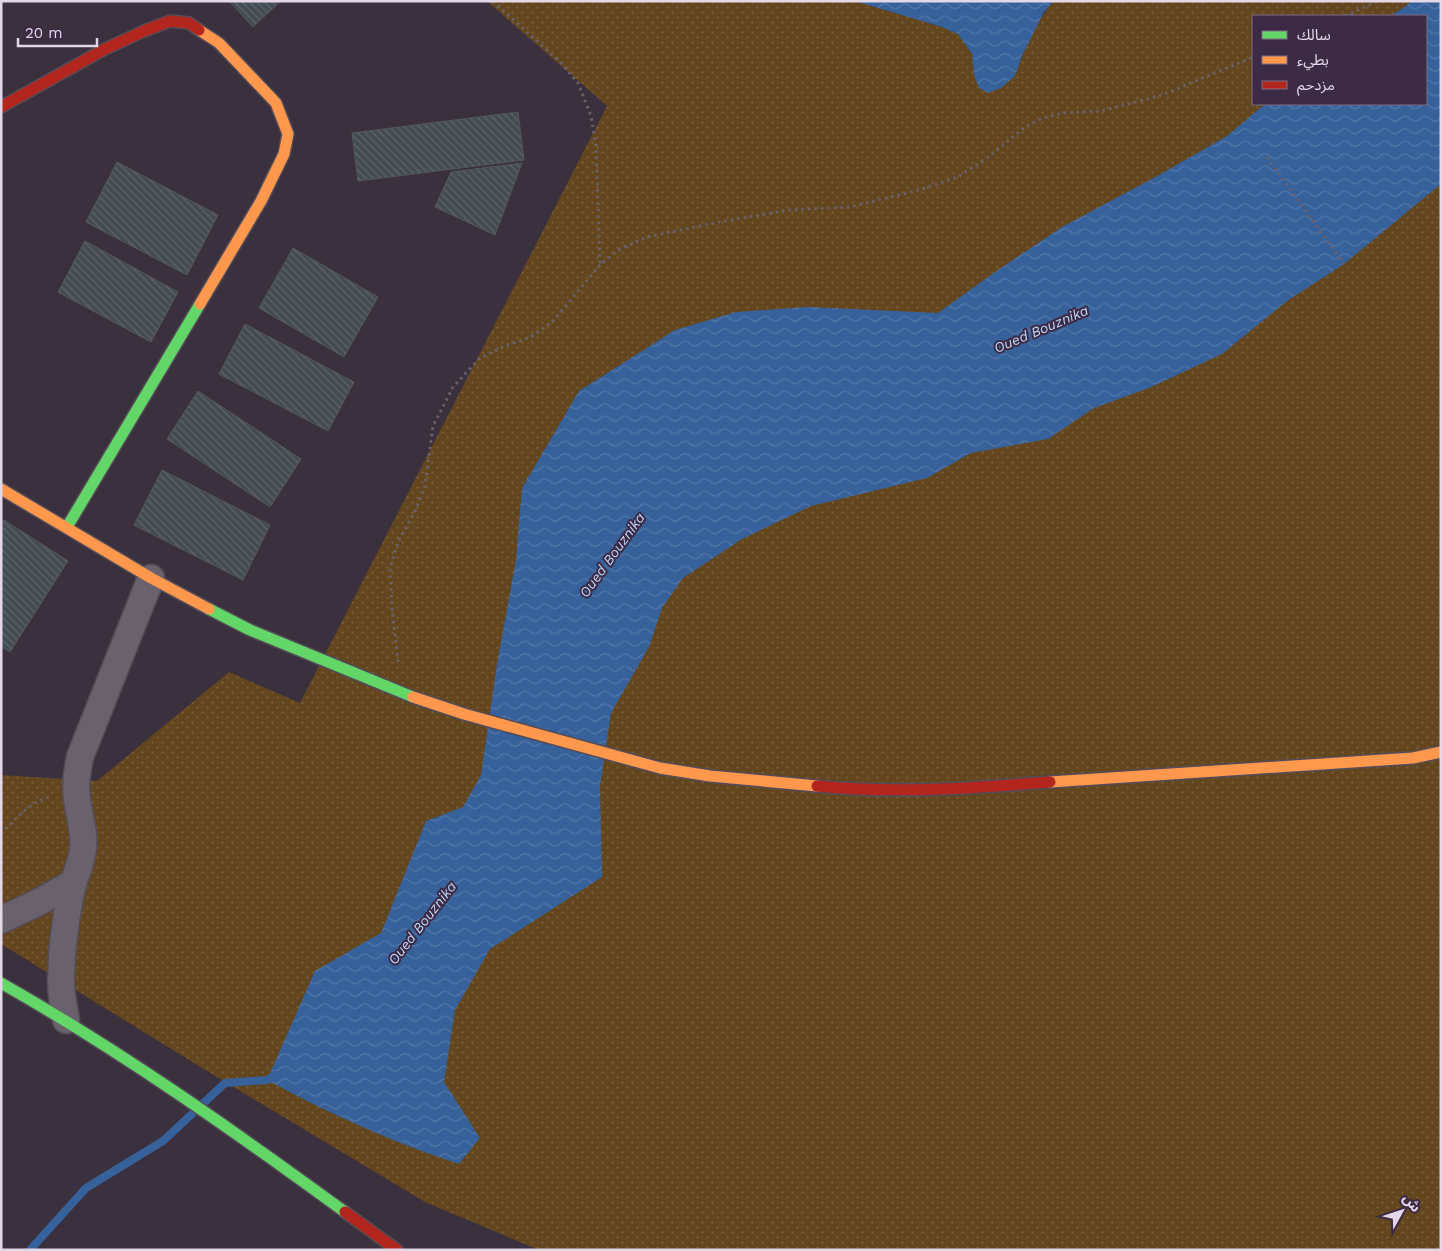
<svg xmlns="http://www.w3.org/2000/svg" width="1442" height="1251" viewBox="0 0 1442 1251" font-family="'Work Sans','Noto Sans Arabic',sans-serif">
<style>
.grass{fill:url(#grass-dots);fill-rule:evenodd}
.water{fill:url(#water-waves)}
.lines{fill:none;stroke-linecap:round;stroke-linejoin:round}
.stream{stroke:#37619a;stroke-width:8}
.building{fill:url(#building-back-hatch);stroke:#53585e}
.street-casing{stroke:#544c58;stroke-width:29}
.fast-casing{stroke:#544c58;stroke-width:14}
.slow-casing{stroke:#544c58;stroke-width:14}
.jam-casing{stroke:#544c58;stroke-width:14}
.path{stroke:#68606b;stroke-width:3;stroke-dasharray:2.5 4;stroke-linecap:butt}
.street{stroke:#69616c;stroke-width:26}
.fast{stroke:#63d668;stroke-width:11}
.slow{stroke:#ff974d;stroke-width:11}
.jam{stroke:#b3261e;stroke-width:11}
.labels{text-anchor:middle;stroke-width:4;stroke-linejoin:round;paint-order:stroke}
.water-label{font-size:14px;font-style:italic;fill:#bed8fb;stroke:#3d2a44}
</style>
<defs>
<pattern id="grass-dots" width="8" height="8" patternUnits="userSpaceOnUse" patternTransform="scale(1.25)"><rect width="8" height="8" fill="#63461e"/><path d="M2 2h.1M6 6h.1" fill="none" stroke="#79603f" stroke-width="1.8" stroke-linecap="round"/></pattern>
<pattern id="water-waves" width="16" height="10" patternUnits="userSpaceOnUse" patternTransform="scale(1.25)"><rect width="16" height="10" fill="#37619a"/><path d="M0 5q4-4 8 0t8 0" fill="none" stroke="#5477a8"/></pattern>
<pattern id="building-back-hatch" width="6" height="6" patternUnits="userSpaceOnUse" patternTransform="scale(1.25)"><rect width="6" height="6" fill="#444b52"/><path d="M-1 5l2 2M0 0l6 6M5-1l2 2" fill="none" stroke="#5f646b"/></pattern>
</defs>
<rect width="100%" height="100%" fill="#3a303e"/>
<path class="grass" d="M487 1H855L942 27 958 34 972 54 974 75 1015 76C1024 50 1035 22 1054 1H1434L1441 6V1250H539L425 1202 207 1071 1 944V775L97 781 229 672 300 703 607 106ZM1253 16H1426V104H1253Z"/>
<path class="water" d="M855 1H1054L1044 12 1022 56 1015 76 1001 88 988 93 979 88 974 75 972 54 958 34 942 27Z
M1413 1H1441V184L1344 264 1287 301 1222 354 1149 388 1094 408 1048 439 971 453 927 478 811 506 742 539 683 578 662 608 649 647 611 713 600 786 602 877 490 949 455 1010 444 1082 480 1138 459 1164C392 1142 330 1114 267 1080L315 971 381 933 426 821 463 807 481 775 497 664 516 560 522 488 579 391 675 330 736 312 808 307 938 313 995 272 1062 227 1159 175 1227 136 1265 104H1426V16H1391Z"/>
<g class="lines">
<path class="stream" d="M30 1250 86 1188 163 1141 225 1083 267 1080 276 1075"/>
</g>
<path class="building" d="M229 1H281L253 27Z
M518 112 524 160 358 181 352 133Z
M117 162 218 215 187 275 86 222Z
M522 163 495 235 435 207 451 172Z
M85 241 178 292 151 342 58 292Z
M293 248 378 297 344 357 259 308Z
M245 324 354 382 328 431 219 374Z
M198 391 301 459 270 507 167 439Z
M162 470 270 525 243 580 134 525Z
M4 520 68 561 10 652 1 646V524Z"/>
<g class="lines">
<g class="street-casing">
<path id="street" d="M1 920 37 903 73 883
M66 1020C64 1008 61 995 61 982 61 952 65 922 71 892 74 877 82 863 83 848 85 831 79 816 77 799 75 785 77 771 80 757L151 578"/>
</g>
<g class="fast-casing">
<path id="fast" d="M67 527 200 304
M209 609 250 630 413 697
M1 983C121 1051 234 1131 345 1212"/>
</g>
<g class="slow-casing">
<path id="slow" d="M199 30 219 43 276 103 288 134 284 154 261 201 200 304
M1 489 151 578 209 609
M413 697 464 714 660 768 710 776 817 786
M1050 782 1413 758 1441 752"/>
</g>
<g class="jam-casing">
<path id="jam" d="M1 107 105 49 144 31 170 21 189 23 199 30
M817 786C895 794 973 788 1050 782
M345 1212 397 1250"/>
</g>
<path class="path" d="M493 1 561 63 578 83 591 116 596 146 600 264
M1345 16 1378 1
M1267 157 1344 264
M398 662 392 607 390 568 398 542 415 511 425 486 433 426 453 387 480 358 507 345 531 337 552 322 600 265 620 249 647 237 714 223 789 210 850 207 919 190 958 177 991 155 1025 127 1043 118 1063 113 1101 111 1162 95 1253 57
M1 834C16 818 30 802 52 796"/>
<use href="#street" class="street"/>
<use href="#fast" class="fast"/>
<use href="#slow" class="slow"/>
<use href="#jam" class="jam"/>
</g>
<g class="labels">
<g class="water-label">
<text transform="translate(1041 329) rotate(-23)" y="5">Oued Bouznika</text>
<text transform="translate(612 555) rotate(-54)" y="5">Oued Bouznika</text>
<text transform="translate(422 923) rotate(-52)" y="5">Oued Bouznika</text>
</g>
</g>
<rect width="1442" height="1251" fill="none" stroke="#e3d7e8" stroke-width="5"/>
<rect x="1252" y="15" width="175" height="90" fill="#3d2a44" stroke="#7f6f86"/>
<rect x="1262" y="31" width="25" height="8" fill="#63d668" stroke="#7f6f86"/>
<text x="1297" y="40" font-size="15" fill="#e3d7e8">سالك</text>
<rect x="1262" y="56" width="25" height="8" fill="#ff974d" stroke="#7f6f86"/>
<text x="1297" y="65" font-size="15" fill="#e3d7e8">بطيء</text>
<rect x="1262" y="81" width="25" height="8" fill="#b3261e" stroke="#7f6f86"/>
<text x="1297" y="90" font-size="15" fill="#e3d7e8">مزدحم</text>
<g transform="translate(1402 1211) rotate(50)" stroke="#3d2a44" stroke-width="4" paint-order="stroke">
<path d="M0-4L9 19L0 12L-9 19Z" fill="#e3d7e8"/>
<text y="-8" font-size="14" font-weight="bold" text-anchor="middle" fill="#e3d7e8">ش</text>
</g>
<path d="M18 38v8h79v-8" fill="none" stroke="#e3d7e8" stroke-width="2.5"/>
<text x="25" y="38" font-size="15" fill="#e3d7e8" stroke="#3d2a44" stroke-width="4" paint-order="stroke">20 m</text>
</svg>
